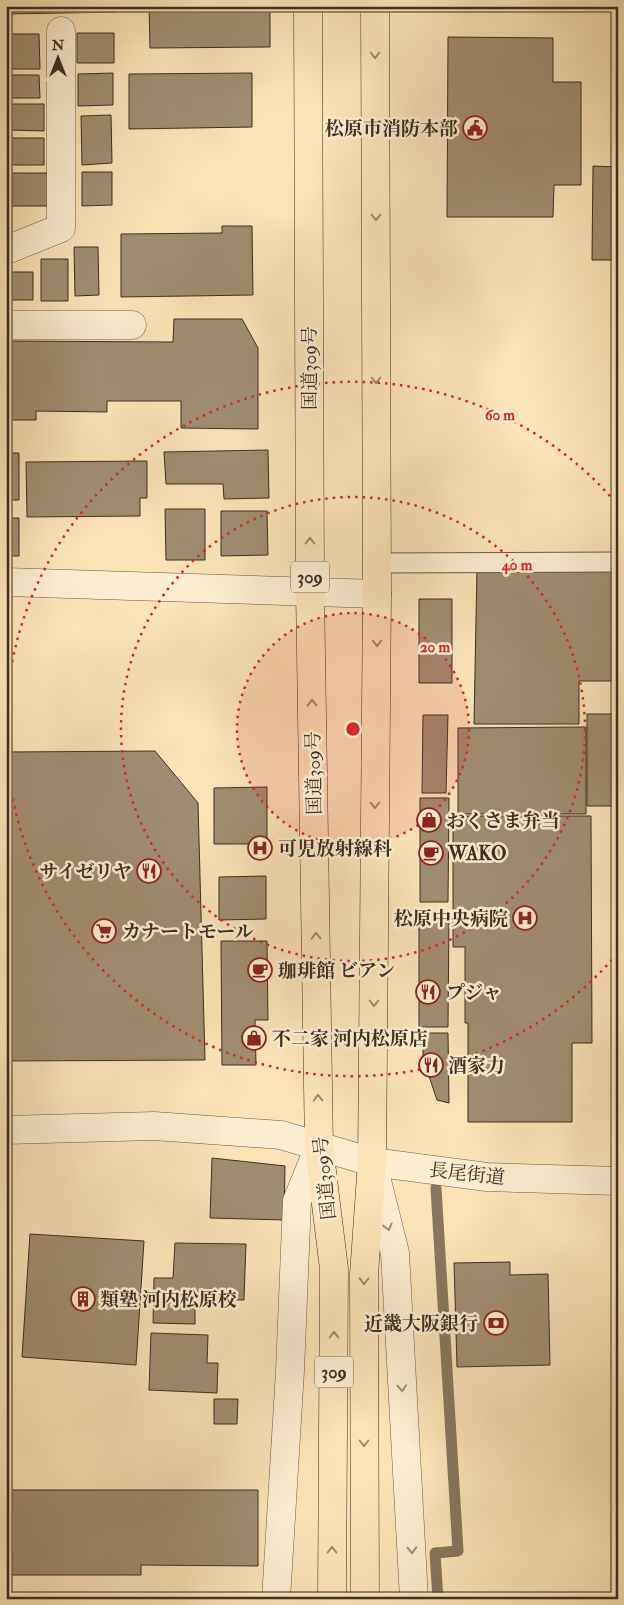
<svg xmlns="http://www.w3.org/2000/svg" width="624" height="1605" viewBox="0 0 624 1605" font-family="'IM FELL Double Pica','Noto Serif JP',serif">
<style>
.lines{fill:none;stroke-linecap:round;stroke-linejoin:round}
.stream{stroke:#88765e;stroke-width:11}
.building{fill:#a08d70;stroke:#3d2f24}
.lane-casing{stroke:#6c5c48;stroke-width:21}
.street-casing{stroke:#6c5c48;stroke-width:29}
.highway-casing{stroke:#3d2f24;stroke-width:29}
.lane{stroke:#fcedd0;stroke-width:19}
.street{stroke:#fcedd0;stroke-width:28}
.highway{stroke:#fbe3b6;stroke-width:28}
.oneway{stroke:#9c896d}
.oneway2{stroke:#9c8e7a}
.ring{fill:none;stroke:#d62828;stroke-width:2.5;stroke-dasharray:2.5 5}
.labels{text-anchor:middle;stroke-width:5;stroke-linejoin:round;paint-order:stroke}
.shield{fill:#fcedd0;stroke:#766858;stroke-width:1}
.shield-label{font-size:18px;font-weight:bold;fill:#3d2f24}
.poi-label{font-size:19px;font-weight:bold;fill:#3d2f24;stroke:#fcedd0;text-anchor:start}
.street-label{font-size:19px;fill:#3d2f24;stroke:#fcedd0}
.centre{fill:#d62828;stroke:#fcedd0;stroke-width:2.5}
.ring-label{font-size:15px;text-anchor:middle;font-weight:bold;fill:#d62828;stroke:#fcedd0;stroke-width:5;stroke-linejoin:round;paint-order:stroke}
</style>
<rect width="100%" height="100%" fill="#fbe3b6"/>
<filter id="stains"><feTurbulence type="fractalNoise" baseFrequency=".004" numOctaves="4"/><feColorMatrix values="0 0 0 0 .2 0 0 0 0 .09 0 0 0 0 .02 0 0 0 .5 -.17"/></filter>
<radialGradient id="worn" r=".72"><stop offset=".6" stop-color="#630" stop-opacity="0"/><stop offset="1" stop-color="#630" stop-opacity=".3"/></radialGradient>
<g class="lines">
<path class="stream" d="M436 1188 458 1551 435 1553 438 1599"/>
</g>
<path class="building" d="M6 6H115L116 12 6 14Z
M149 6H270V47L150 48Z
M77 33H114V63H77Z
M7 34H39L40 69H8Z
M448 37 553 38V82H581V185H554L553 217H447Z
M113 73V105L78 106V74Z
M252 73V127L129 129V74Z
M9 75H39L40 98H9Z
M8 104H44V131L8 130Z
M111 115 112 163 82 165 81 116Z
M8 138H44V165H8Z
M593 166 618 167V260H592Z
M82 172H112V205L82 206Z
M12 173H48V206H12Z
M222 226H252L253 295 121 297V234L222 233Z
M74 247H98L99 295 75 296Z
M41 259H68V301H41Z
M6 272H33V300H6Z
M174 319H242L258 348V429L181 428V401H107V412L36 411V420H6V341L173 342Z
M268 450 269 498 224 499 223 484H166L164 452Z
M6 453H19V500H6Z
M147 461V498H140V516L27 517 26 462Z
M165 509H205V560H166Z
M221 511H267L268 555 221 556Z
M6 518H19V556H6Z
M477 567H618V681H579V724H474Z
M419 599H452V683H419Z
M587 714H618V806H587Z
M423 715H448L446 793H422Z
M586 727V814H458V728Z
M155 751 198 803 205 1060 6 1061V752Z
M267 787V844H214V788Z
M420 798H449L448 902H420Z
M453 816H591L592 1043H572V1122H468V1023H465V947H453Z
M266 876V919L219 920V877Z
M419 913H449L448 1027H419Z
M221 941H267L268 1020H255L256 1065H222Z
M423 1033H448L449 1103 437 1100 423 1058Z
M212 1158 285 1166 284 1220 210 1218Z
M30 1234 144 1241 136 1365 22 1357Z
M175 1243 246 1244 244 1300 195 1299V1324L153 1323 154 1278H173Z
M510 1262V1275L548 1274 550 1365 457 1367 454 1263Z
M151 1333 208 1335 207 1363H218L217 1393 149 1390Z
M214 1399H238L237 1424H214Z
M6 1490H258V1566L141 1565V1575H6Z"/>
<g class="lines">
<g class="lane-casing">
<path id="lane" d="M377 563 618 562"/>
</g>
<g class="street-casing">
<path id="street" d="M6 249H9L61 228V31
M6 325H132
M6 582 377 594
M6 1130 154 1126 281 1135 372 1162 487 1177 618 1181
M374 1169 395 1253 414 1599
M276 1599 290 1371 297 1201 319 1147"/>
</g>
<g class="highway-casing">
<path id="highway" d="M308 6 310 591 319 1147 334 1269 332 1599
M365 1599 364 1275 372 1162 377 594 375 6"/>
</g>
<use href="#lane" class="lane"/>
<use href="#street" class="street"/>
<use href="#highway" class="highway"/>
</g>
<defs><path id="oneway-chevron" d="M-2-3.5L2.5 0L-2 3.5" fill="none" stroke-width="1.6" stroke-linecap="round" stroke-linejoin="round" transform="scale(1.25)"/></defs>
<g class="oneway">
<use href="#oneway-chevron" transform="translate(375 55) rotate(90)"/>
<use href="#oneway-chevron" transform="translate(376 217) rotate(90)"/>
<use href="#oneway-chevron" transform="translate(376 380) rotate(90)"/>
<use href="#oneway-chevron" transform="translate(310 541) rotate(-90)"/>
<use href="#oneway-chevron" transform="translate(377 643) rotate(90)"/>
<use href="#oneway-chevron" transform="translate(312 703) rotate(-91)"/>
<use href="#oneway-chevron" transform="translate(375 805) rotate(90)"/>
<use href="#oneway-chevron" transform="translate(316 936) rotate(-91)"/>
<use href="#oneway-chevron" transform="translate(374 1003) rotate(90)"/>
<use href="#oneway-chevron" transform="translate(318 1098) rotate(-91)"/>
<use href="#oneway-chevron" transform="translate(364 1281) rotate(91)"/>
<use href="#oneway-chevron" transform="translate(334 1335) rotate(-90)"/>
<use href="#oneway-chevron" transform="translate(364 1443) rotate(90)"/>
<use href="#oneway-chevron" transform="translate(332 1550) rotate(-90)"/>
</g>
<g class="oneway2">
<use href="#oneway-chevron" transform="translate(388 1227) rotate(76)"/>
<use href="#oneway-chevron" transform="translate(402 1388) rotate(87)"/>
<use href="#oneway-chevron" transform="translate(412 1550) rotate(87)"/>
</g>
<circle cx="353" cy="729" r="116" fill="#d62828" fill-opacity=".12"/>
<g class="ring">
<circle cx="353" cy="729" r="116"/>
<circle cx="353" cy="729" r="232"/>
<path d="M617 954A347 347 0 0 1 6 744M6 714A347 347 0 0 1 617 504"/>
</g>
<defs>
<g id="civic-ring" transform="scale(1.25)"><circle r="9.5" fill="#fcedd0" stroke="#8f2418" stroke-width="1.5"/><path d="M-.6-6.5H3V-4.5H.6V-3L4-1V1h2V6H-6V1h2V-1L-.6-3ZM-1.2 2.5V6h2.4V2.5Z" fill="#8f2418"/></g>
<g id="shop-ring" transform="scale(1.25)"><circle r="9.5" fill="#fcedd0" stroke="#8f2418" stroke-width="1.5"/><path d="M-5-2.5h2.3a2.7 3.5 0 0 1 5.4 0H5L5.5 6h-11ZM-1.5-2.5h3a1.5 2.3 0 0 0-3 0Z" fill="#8f2418"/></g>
<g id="hospital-ring" transform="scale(1.25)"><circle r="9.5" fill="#fcedd0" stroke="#8f2418" stroke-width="1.5"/><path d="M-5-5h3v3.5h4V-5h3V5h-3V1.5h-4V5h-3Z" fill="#8f2418"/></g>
<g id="cafe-ring" transform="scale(1.25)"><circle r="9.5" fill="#fcedd0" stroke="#8f2418" stroke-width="1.5"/><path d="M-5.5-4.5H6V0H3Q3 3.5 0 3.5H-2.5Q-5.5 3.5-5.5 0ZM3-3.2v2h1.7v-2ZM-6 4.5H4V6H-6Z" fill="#8f2418"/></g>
<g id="restaurant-ring" transform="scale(1.25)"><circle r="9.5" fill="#fcedd0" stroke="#8f2418" stroke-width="1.5"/><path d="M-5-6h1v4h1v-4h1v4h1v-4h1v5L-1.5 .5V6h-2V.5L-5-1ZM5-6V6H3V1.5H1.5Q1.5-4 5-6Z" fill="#8f2418"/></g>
<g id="supermarket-ring" transform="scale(1.25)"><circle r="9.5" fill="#fcedd0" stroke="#8f2418" stroke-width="1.5"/><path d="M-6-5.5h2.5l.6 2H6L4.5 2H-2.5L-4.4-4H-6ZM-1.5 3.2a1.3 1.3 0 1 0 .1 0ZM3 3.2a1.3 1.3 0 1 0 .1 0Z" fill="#8f2418"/></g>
<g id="building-ring" transform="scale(1.25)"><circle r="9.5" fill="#fcedd0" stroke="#8f2418" stroke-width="1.5"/><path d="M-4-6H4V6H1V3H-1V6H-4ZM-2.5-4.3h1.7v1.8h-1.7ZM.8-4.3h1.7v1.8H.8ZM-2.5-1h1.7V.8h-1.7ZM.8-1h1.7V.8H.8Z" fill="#8f2418"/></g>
<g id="bank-ring" transform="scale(1.25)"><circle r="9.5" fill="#fcedd0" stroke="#8f2418" stroke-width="1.5"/><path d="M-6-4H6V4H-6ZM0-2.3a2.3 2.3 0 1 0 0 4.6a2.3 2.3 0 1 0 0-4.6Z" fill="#8f2418"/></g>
</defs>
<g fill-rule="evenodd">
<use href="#civic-ring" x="475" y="128"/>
<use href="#shop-ring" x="429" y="820"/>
<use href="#hospital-ring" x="260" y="848"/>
<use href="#cafe-ring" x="431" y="853"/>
<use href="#restaurant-ring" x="149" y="871"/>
<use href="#hospital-ring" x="525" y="918"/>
<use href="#supermarket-ring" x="104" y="931"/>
<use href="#cafe-ring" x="260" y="970"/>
<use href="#restaurant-ring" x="428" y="992"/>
<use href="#shop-ring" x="254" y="1038"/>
<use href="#restaurant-ring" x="431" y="1065"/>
<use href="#building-ring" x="83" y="1299"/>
<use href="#bank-ring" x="496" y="1323"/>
</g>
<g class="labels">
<g class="shield">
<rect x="291" y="561.5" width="38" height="31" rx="4"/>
<rect x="315" y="1356.5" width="38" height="31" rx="4"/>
</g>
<g class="shield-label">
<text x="310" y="583">309</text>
<text x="334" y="1378">309</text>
</g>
<g class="poi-label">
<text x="458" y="135" text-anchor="end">松原市消防本部</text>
<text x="446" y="827">おくさま弁当</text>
<text x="278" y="855">可児放射線科</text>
<text x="448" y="860">WAKO</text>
<text x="132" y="878" text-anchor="end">サイゼリヤ</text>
<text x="508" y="925" text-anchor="end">松原中央病院</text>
<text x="122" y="938">カナートモール</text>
<text x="278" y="977">珈琲館 ビアン</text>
<text x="446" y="999">プジャ</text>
<text x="272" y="1045">不二家 河内松原店</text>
<text x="448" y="1072">酒家力</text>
<text x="100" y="1306">類塾 河内松原校</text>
<text x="478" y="1330" text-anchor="end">近畿大阪銀行</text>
</g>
<g class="street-label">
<text transform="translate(309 368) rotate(-90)" y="7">国道309号</text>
<text transform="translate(313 773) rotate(-91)" y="7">国道309号</text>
<text transform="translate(467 1173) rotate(6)" y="7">長尾街道</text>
<text transform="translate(324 1178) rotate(-96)" y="7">国道309号</text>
</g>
</g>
<circle cx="353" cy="729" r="8" class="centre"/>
<g class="ring-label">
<text x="500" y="420">60 m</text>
<text x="517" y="570">40 m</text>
<text x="435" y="652">20 m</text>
</g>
<rect width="624" height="1605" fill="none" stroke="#fbe3b6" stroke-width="25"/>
<rect x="8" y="8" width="609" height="1590" fill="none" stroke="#3d2f24" stroke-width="2.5"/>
<rect x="12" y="12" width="599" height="1580" fill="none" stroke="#3d2f24"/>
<g transform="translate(58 58)" stroke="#fcedd0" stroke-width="4" paint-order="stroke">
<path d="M0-4L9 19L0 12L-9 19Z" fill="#3d2f24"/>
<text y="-8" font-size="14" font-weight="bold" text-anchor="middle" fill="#3d2f24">N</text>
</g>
<rect width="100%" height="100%" filter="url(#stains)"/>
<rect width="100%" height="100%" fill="url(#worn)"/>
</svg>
